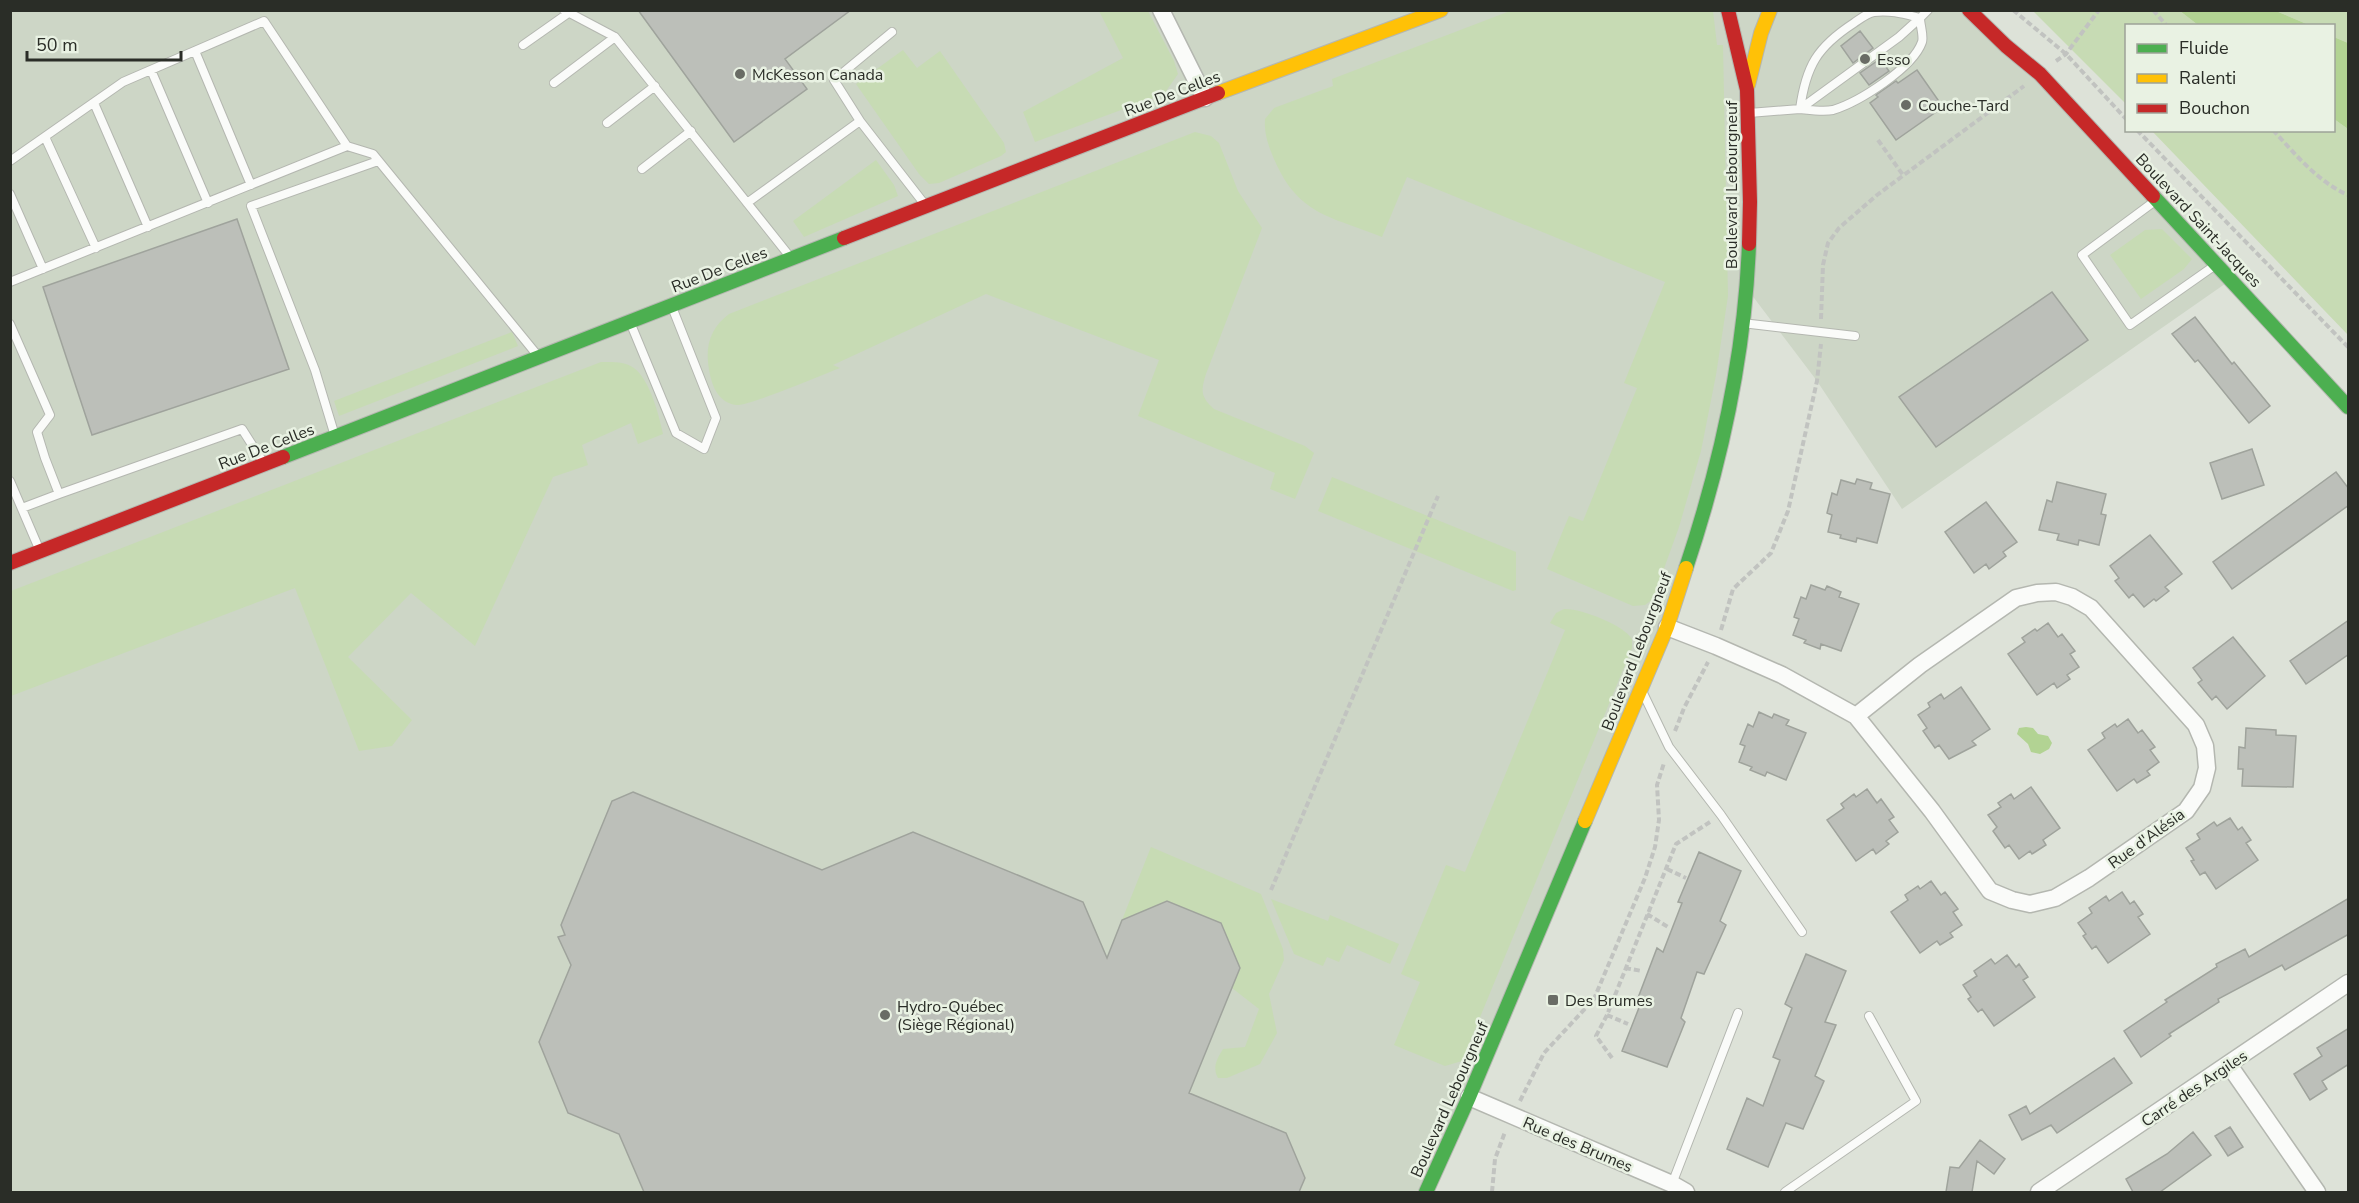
<svg xmlns="http://www.w3.org/2000/svg" width="2359" height="1203" viewBox="0 0 2359 1203" font-family="'Nunito Sans',sans-serif">
<style>
.built{fill:#cdd6c6}
.green{fill:#c7dbb4}
.water{fill:#b2d393}
.building{fill:#bcbfb9;stroke:#9fa39c;stroke-width:1.5}
.lines{fill:none;stroke-linecap:round;stroke-linejoin:round}
.lane-casing{stroke:#b4b7b0;stroke-width:10}
.street-casing{stroke:#b4b7b0;stroke-width:19}
.fast-casing{stroke:#b4b7b0;stroke-width:16}
.slow-casing{stroke:#b4b7b0;stroke-width:16}
.jam-casing{stroke:#b4b7b0;stroke-width:16}
.path{stroke:#c1c3c0;stroke-width:4;stroke-dasharray:6 3;stroke-linecap:butt}
.lane{stroke:#fafbf9;stroke-width:8}
.street{stroke:#fafbf9;stroke-width:16}
.fast{stroke:#4caf50;stroke-width:14}
.slow{stroke:#ffc107;stroke-width:14}
.jam{stroke:#c62828;stroke-width:14}
.poi-dot{fill:#696c65;stroke:#e9f2e3;stroke-width:2}
.labels{text-anchor:middle;stroke-width:5;stroke-linejoin:round;paint-order:stroke}
.poi-label{font-size:16px;fill:#2a2d27;stroke:#e9f2e3;text-anchor:start}
.street-label{font-size:16px;fill:#2a2d27;stroke:#e9f2e3}
</style>
<rect width="100%" height="100%" fill="#dde2d8"/>
<path class="built" d="M10 11H1969L2232 279 1902 509 1817 381 1748 290 1700 526 1426 1192H11Z"/>
<path class="green" d="M1099 11H1148L1174 61 1178 74 1164 94 1035 142 1023 112 1123 58Z
M1510 11H1713L1717 45H1723L1728 296 1716 375 1701 451 1679 527 1653 599 1645 605 1633 606 1547 569 1569 516 1583 521 1637 388 1624 383 1665 282 1407 177 1382 237C1330 216 1298 215 1274 159 1268 145 1264 133 1265 119L1274 108 1333 86 1332 79Z
M2033 11H2180L2198 25 2126 26V104Z
M2276 11H2348V43L2334 37V26L2309 25Z
M903 50 917 68 940 51 1004 143 1006 152 1001 156 939 183 929 184 919 174 856 84Z
M2334 119 2348 129V335L2152 131 2334 130Z
M1195 132 1211 136 1219 143 1238 191 1262 228 1206 374C1201 390 1200 397 1214 409L1305 446 1314 453 1295 499 1270 489 1275 473 1138 416 1159 360 986 294 833 365 840 368C824 374 747 407 736 405 715 402 710 380 708 362 706 342 713 326 729 314Z
M876 160 894 185 898 196 804 237 793 221Z
M2162 229 2192 259 2184 269 2141 299 2110 255 2145 230Z
M512 332 518 346 339 416 334 401Z
M601 362C613 362 624 361 634 368 650 380 659 415 663 434L638 444 631 423 582 445 588 465 553 477 475 646 411 593 348 657 412 720 392 746 359 751 295 588 11 696V591Z
M1332 477 1516 552V590L1513 591 1318 511Z
M1564 609C1580 608 1624 625 1632 639V648L1462 1061 1445 1066 1394 1045 1420 982 1401 974 1446 865 1465 872 1565 630 1550 623 1556 613Z
M1151 847 1261 894 1283 949 1284 960 1269 994 1277 1033 1260 1064 1227 1078H1218C1212 1067 1217 1059 1223 1049L1245 1047 1259 1009 1232 988 1122 920Z
M1271 899 1328 921 1330 915 1399 944 1390 964 1347 945 1339 962 1327 957 1323 966 1294 954Z"/>
<path class="water" d="M2180 11H2276L2309 25H2198Z
M2334 37 2348 43V129L2334 119Z
M2026 727 2033 728 2038 734 2048 736 2052 743 2049 749 2040 754 2031 752 2028 744 2017 734 2019 728Z"/>
<path class="building" d="M638 10H851L785 59 807 89 734 142Z
M1860 31 1873 48 1853 63 1841 46Z
M1880 59 1889 71 1869 85 1860 73Z
M1917 70 1943 107 1896 140 1870 103 1878 97 1876 95 1896 81 1898 83Z
M237 219 289 369 92 435 43 287Z
M2052 292 2088 340 1936 447 1899 397Z
M2195 317 2232 364 2234 362 2270 406 2249 423 2198 360 2195 362 2172 334Z
M2252 449 2264 485 2222 499 2210 463Z
M2336 472 2349 489V505L2232 589 2213 562Z
M1857 479 1872 483 1870 489 1890 494 1877 543 1857 538 1856 542 1840 538 1841 535 1828 532 1832 515 1827 513 1832 493 1837 495 1841 480 1855 484Z
M2057 482 2106 494 2101 514 2106 515 2099 545 2079 540 2078 545 2057 540 2059 534 2039 530 2047 500 2052 502Z
M1986 502 2017 542 2003 552 2006 556 1989 569 1986 564 1974 573 1945 532Z
M2150 535 2182 574 2165 587 2169 591 2156 601 2154 599 2144 607 2133 594 2129 598 2115 581 2119 578 2110 566Z
M1811 585 1825 590 1827 586 1841 592 1839 597 1859 604 1841 651 1821 644 1820 649 1804 643 1806 640 1793 635 1799 619 1794 617 1801 597 1806 599Z
M2349 620V654L2306 684 2290 661Z
M2048 623 2058 637 2062 634 2075 651 2070 654 2079 667 2067 675 2070 679 2057 688 2054 683 2037 695 2008 654 2025 642 2022 638 2035 629 2037 631Z
M2233 637 2265 676 2227 709 2216 696 2212 700 2198 683 2202 680 2193 668Z
M1961 687 1990 729 1972 741 1976 745 1949 759 1939 745 1935 748 1923 731 1927 728 1918 715 1930 707 1928 703 1941 694 1944 699Z
M1759 712 1772 718 1774 714 1789 720 1786 725 1806 733 1786 780 1767 772 1765 776 1750 770 1752 767 1739 762 1745 746 1740 744 1748 724 1753 727Z
M2128 719 2138 733 2142 730 2155 747 2150 750 2159 762 2147 771 2150 775 2137 783 2134 779 2117 791 2088 750 2105 738 2102 733 2115 724 2117 727Z
M2246 728 2276 730V735L2296 736 2293 787 2242 786 2243 769H2238L2239 747 2245 748Z
M2031 787 2060 828 2043 840 2046 845 2032 854 2030 851 2019 859 2009 845 2005 848 1993 831 1997 827 1988 815 2001 807 1998 803 2011 794 2014 799Z
M1867 789 1877 803 1881 799 1894 817 1889 820 1898 832 1886 841 1889 844 1876 854 1873 849 1856 861 1827 820 1844 808 1841 804 1854 794 1856 797Z
M633 792 822 870 913 832 1083 902 1107 958 1122 920 1167 901 1221 923 1240 968 1189 1093 1286 1133 1305 1178 1299 1192H644L619 1134 568 1113 539 1042 571 965 558 937 565 935 561 925 612 801Z
M2230 818 2238 830 2242 827 2251 840 2246 843 2258 860 2216 889 2205 872 2200 875 2191 861 2194 860 2186 848 2200 839 2197 834 2214 822 2217 826Z
M1699 852 1741 871 1720 921 1726 925 1704 974 1697 972 1681 1018 1685 1022 1667 1067 1622 1051 1642 1000 1638 998 1657 948 1663 952 1682 903 1678 902Z
M1931 881 1941 895 1945 892 1958 909 1953 912 1962 925 1950 933 1953 937 1940 945 1937 941 1920 953 1891 912 1908 900 1905 895 1918 886 1920 889Z
M2122 892 2130 904 2134 901 2143 914 2138 917 2150 934 2108 963 2096 946 2092 949 2083 936 2086 934 2078 923 2092 913 2089 908 2106 896 2109 901Z
M2349 898V934L2285 970 2282 965 2218 999 2219 1002 2169 1034 2171 1036 2141 1057 2124 1031 2167 1002 2165 1000 2217 967 2216 964 2245 949 2249 957Z
M1806 954 1846 971 1825 1022 1836 1025 1815 1076 1824 1081 1803 1129 1786 1123 1768 1167 1727 1149 1747 1098 1763 1106 1780 1060 1773 1057 1792 1008 1785 1004Z
M2007 955 2016 967 2019 964 2028 977 2023 980 2035 997 1994 1026 1982 1009 1978 1012 1968 999 1971 997 1963 985 1977 976 1974 971 1991 959 1995 964Z
M2349 1028V1064L2322 1081 2327 1089 2310 1100 2294 1074 2322 1056 2317 1048Z
M2114 1058 2132 1083 2057 1133 2051 1125 2022 1140 2009 1115 2026 1106 2030 1114Z
M2230 1127 2243 1147 2228 1156 2215 1136Z
M2193 1132 2211 1155 2160 1192H2133L2126 1179 2167 1154Z
M1980 1140 2005 1159 1994 1174 1977 1161 1972 1192H1946L1950 1167 1959 1168Z"/>
<g class="lines">
<g class="lane-casing">
<path id="lane" d="M564 10 615 37 791 258
M523 45 567 14
M195 51 251 185
M151 70 208 203
M554 83 615 37
M94 103 148 227
M1800 109C1810 110 1823 112 1833 110 1859 102 1913 68 1922 42 1924 36 1920 25 1920 18
M1800 109 1899 37 1920 18
M1749 113 1800 109C1806 66 1817 47 1854 23 1860 19 1867 13 1874 12 1891 10 1904 14 1920 18L1928 10
M860 121 926 206
M607 123 655 86
M45 137 96 248
M347 146 373 154 538 356
M10 161 123 82 264 21 347 146 10 282
M642 169 691 131
M10 194 43 269
M2155 201 2082 255 2130 325 2214 266
M747 203 860 121 834 80 892 32
M630 322 676 433 704 449 716 418 672 307
M1742 323 1855 336
M10 324 50 415 37 432 45 458 59 494 22 508
M335 436 315 370 251 206 378 161
M10 481 40 551
M59 494 242 429 263 462
M1643 693 1669 747 1721 815 1802 932
M1672 1184 1738 1013
M1785 1192 1916 1101 1869 1016"/>
</g>
<g class="street-casing">
<path id="street" d="M1161 10 1205 98
M1667 627 1716 646 1782 675 1856 716 1932 811 1990 891 2012 900 2030 904 2055 898 2089 878 2186 811 2202 788 2207 768 2205 746 2196 725 2091 608 2072 597 2056 592 2037 593 2016 598 1920 665 1856 716
M2229 1065 2317 1192
M1469 1097 1672 1184 1686 1192
M2039 1192 2348 983"/>
</g>
<g class="fast-casing">
<path id="fast" d="M2153 196 2348 407
M283 457 844 238
M1686 568C1721 463 1745 354 1749 244
M1426 1192 1469 1097 1585 821"/>
</g>
<g class="slow-casing">
<path id="slow" d="M1748 85 1761 33 1770 10
M1218 93 1441 10
M1585 821 1667 627 1686 568"/>
</g>
<g class="jam-casing">
<path id="jam" d="M1728 10 1747 90 1750 202 1749 244
M1969 10 2006 46 2040 74 2153 196
M844 238 1218 93
M10 563 283 457"/>
</g>
<path class="path" d="M2013 10 2066 54 2126 119
M2153 10 2167 26
M2056 61 2066 54 2099 10
M2137 130 2348 347
M2273 130C2295 154 2318 182 2348 195
M1878 140 1903 175
M1821 319 1823 265 1828 243 1839 228 1877 195 2024 86
M1721 630 1733 589 1771 553 1788 511 1817 381 1821 344
M1675 731 1684 708 1708 662
M1667 869 1686 878
M1271 890 1438 496
M1647 914 1668 927
M1625 968 1642 971
M1607 1015 1628 1024
M1612 1058 1596 1036 1607 1015 1676 844 1710 822
M1520 1101 1544 1053 1594 999 1645 878 1655 847 1659 820 1657 785 1664 763
M1492 1192 1495 1159 1505 1132"/>
<use href="#lane" class="lane"/>
<use href="#street" class="street"/>
<use href="#fast" class="fast"/>
<use href="#slow" class="slow"/>
<use href="#jam" class="jam"/>
</g>
<g class="poi-dot">
<circle cx="1865" cy="59" r="6"/>
<circle cx="740" cy="74" r="6"/>
<circle cx="1906" cy="105" r="6"/>
<rect x="1547" y="994" width="12" height="12" rx="3"/>
<circle cx="885" cy="1015" r="6"/>
</g>
<g class="labels">
<g class="poi-label">
<text x="1877" y="65">Esso</text>
<text x="752" y="80">McKesson Canada</text>
<text x="1918" y="111">Couche-Tard</text>
<text x="1565" y="1006">Des Brumes</text>
<text x="897" y="1012">Hydro-Québec<tspan x="897" dy="18">(Siège Régional)</tspan></text>
</g>
<g class="street-label">
<text transform="translate(1172 93) rotate(-21)" y="6">Rue De Celles</text>
<text transform="translate(1731 185) rotate(-90)" y="6">Boulevard Lebourgneuf</text>
<text transform="translate(2199 220) rotate(47)" y="6">Boulevard Saint-Jacques</text>
<text transform="translate(719 269) rotate(-21)" y="6">Rue De Celles</text>
<text transform="translate(266 446) rotate(-21)" y="6">Rue De Celles</text>
<text transform="translate(1636 651) rotate(-69)" y="6">Boulevard Lebourgneuf</text>
<text transform="translate(2146 838) rotate(-36)" y="6">Rue d'Alésia</text>
<text transform="translate(2194 1088) rotate(-34)" y="6">Carré des Argiles</text>
<text transform="translate(1449 1099) rotate(-66)" y="6">Boulevard Lebourgneuf</text>
<text transform="translate(1578 1144) rotate(23)" y="6">Rue des Brumes</text>
</g>
</g>
<rect width="2359" height="1203" fill="none" stroke="#2a2d27" stroke-width="24"/>
<rect x="2125" y="24" width="210" height="108" fill="#e9f2e3" stroke="#9da398" stroke-width="1.5"/>
<rect x="2137" y="44" width="30" height="9" fill="#4caf50" stroke="#9da398" stroke-width="1.5"/>
<text x="2179" y="54" font-size="18" fill="#2a2d27">Fluide</text>
<rect x="2137" y="74" width="30" height="9" fill="#ffc107" stroke="#9da398" stroke-width="1.5"/>
<text x="2179" y="84" font-size="18" fill="#2a2d27">Ralenti</text>
<rect x="2137" y="104" width="30" height="9" fill="#c62828" stroke="#9da398" stroke-width="1.5"/>
<text x="2179" y="114" font-size="18" fill="#2a2d27">Bouchon</text>
<path d="M27 51v9h154v-9" fill="none" stroke="#2a2d27" stroke-width="3"/>
<text x="36" y="51" font-size="18" fill="#2a2d27" stroke="#e9f2e3" stroke-width="4.5" paint-order="stroke">50 m</text>
</svg>
